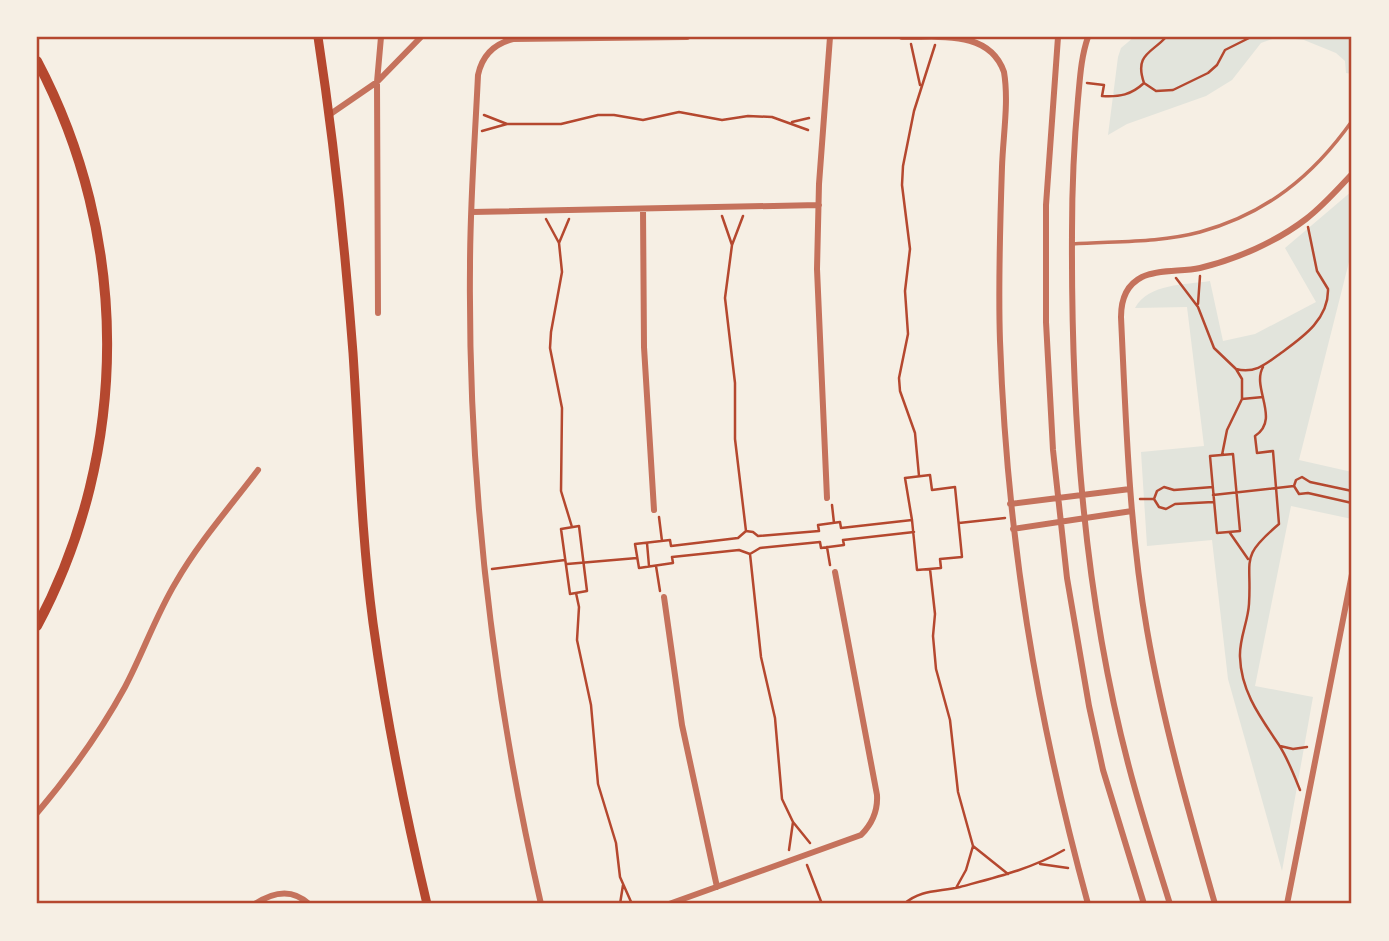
<svg xmlns="http://www.w3.org/2000/svg" width="1389" height="941" viewBox="0 0 1389 941" font-family="Quicksand,sans-serif">
<style>
.green{fill:#e2e4dc}
.lines{fill:none;stroke-linecap:round;stroke-linejoin:round}
.path{stroke:#b5482f;stroke-width:2.5}
.service{stroke:#c5725c;stroke-width:3.5}
.minor{stroke:#c5725c;stroke-width:6}
.secondary{stroke:#b5482f;stroke-width:9}
.trunk{stroke:#b5482f;stroke-width:10}
.neatline{fill:none;stroke:#b5482f;stroke-width:2.5}
</style>
<rect width="100%" height="100%" fill="#f6efe4"/>
<path class="green" d="M1134 37H1352V74L1346 73 1345 61 1336 53 1304 40 1278 37 1261 43 1232 80 1206 96 1127 124 1108 135 1118 57 1121 48Z
M1352 191V250L1299 460 1352 472V519L1291 506 1255 686 1313 697 1282 871 1228 679 1212 540 1147 546 1141 452 1204 446 1187 307 1135 308C1149 283 1185 285 1210 281L1223 341 1255 334 1316 302 1285 248Z"/>
<g class="lines">
<path class="path" d="M1166 37C1152 53 1134 54 1144 83L1156 91 1173 90 1208 73 1217 65 1225 50 1251 37
M911 44 920 85
M1087 83 1104 85 1102 96C1120 97 1131 95 1144 83
M484 115 507 124
M792 122 809 118
M482 131 507 124H561L598 115H614L643 120 679 112 722 120 748 116 772 117 808 130
M722 216 732 245
M743 216 732 245 725 298 735 383V439L746 531
M546 219 559 243
M569 219 559 243 562 272 551 332 550 348 562 408 561 491 572 527
M1176 278 1198 307 1214 348 1236 369 1242 379V399L1227 430 1222 455
M1198 304 1200 276
M1263 367C1251 388 1281 419 1255 436L1257 453 1273 451 1279 524C1239 558 1252 558 1249 604 1248 622 1239 639 1240 657 1241 692 1261 718 1279 745 1288 759 1294 775 1300 790
M1236 369C1255 374 1266 364 1281 353 1303 337 1329 319 1328 289L1317 271 1308 227
M1242 399 1263 397
M1233 454 1240 531 1217 533 1210 456Z
M930 475 932 490 955 487 962 557 940 559 941 568 917 570 912 520 905 478Z
M919 476 915 433 900 391 899 378 908 334 905 291 910 249 902 185 903 166 914 111 935 45
M1213 487 1174 490 1164 487 1157 491 1154 499 1159 507 1166 509 1175 504 1213 502
M1352 491 1310 482 1302 477 1296 480 1294 486 1299 494 1308 493 1352 503
M1213 495 1294 486
M1140 499H1154
M832 505 834 523
M659 517 662 541
M912 520 841 528 840 522 818 525 819 531 758 536 753 532 746 531 738 538 671 546 670 540 635 544 639 568 673 563 672 557 739 550 750 554 760 548 820 542 821 548 844 545 843 540 914 532
M959 523 1005 518
M579 526 587 591 570 594 561 529Z
M1230 533 1248 559
M647 543 649 566
M827 547 830 565
M750 554 761 657 775 718 782 799 793 822 810 843
M567 564 637 558
M656 566 660 591
M492 569 565 560
M930 569 935 614 933 636 936 669 950 720 958 792 973 846 966 870 956 888
M576 593 579 607 577 640 591 705 598 784 616 843 620 877 632 904
M1280 746 1293 749 1307 747
M973 846 1008 874
M789 850 793 822
M1040 864 1068 868
M807 865 822 904
M620 904 623 885
M904 904C921 889 939 892 960 887 997 877 1031 869 1064 850"/>
<path class="service" d="M1072 244C1114 241 1159 243 1200 232 1266 214 1313 176 1352 121"/>
<path class="minor" d="M902 37C938 38 989 29 1004 72 1009 102 1003 136 1002 167 1000 225 998 283 1000 341 1007 538 1036 714 1088 904
M1058 37 1046 205V322L1053 450 1067 578 1089 706 1103 770 1144 904
M1088 37C1081 57 1080 78 1078 99 1074 143 1072 187 1072 232 1071 411 1083 593 1129 767 1141 813 1156 859 1170 904
M329 115 377 82 421 37
M643 209 644 347 654 510
M472 212 819 205
M378 313 377 82 381 37
M827 498 817 269 819 184 830 37
M1010 504 1130 489
M1013 529 1132 511
M664 597 682 725 717 887
M37 813C70 774 100 733 125 687 143 653 156 615 176 582 199 542 230 507 258 470
M255 904C273 892 292 888 309 904
M541 904C493 696 468 480 470 267 470 203 475 139 478 75 482 56 493 44 513 39L687 37
M669 904 861 835C872 824 878 812 877 795L835 572
M1215 904C1189 813 1163 723 1147 630 1129 527 1126 422 1121 317 1121 300 1126 285 1142 277 1159 269 1182 272 1200 268 1237 259 1276 242 1306 219 1323 206 1337 190 1352 174
M1287 904 1352 574"/>
<path class="secondary" d="M318 37C334 142 345 247 353 353 359 443 361 533 373 623 386 717 405 812 427 904"/>
<path class="trunk" d="M37 61C130 237 131 450 37 626"/>
</g>
<rect width="1389" height="941" fill="none" stroke="#f6efe4" stroke-width="77"/>
<rect x="38" y="38" width="1312" height="864" class="neatline"/>
</svg>
